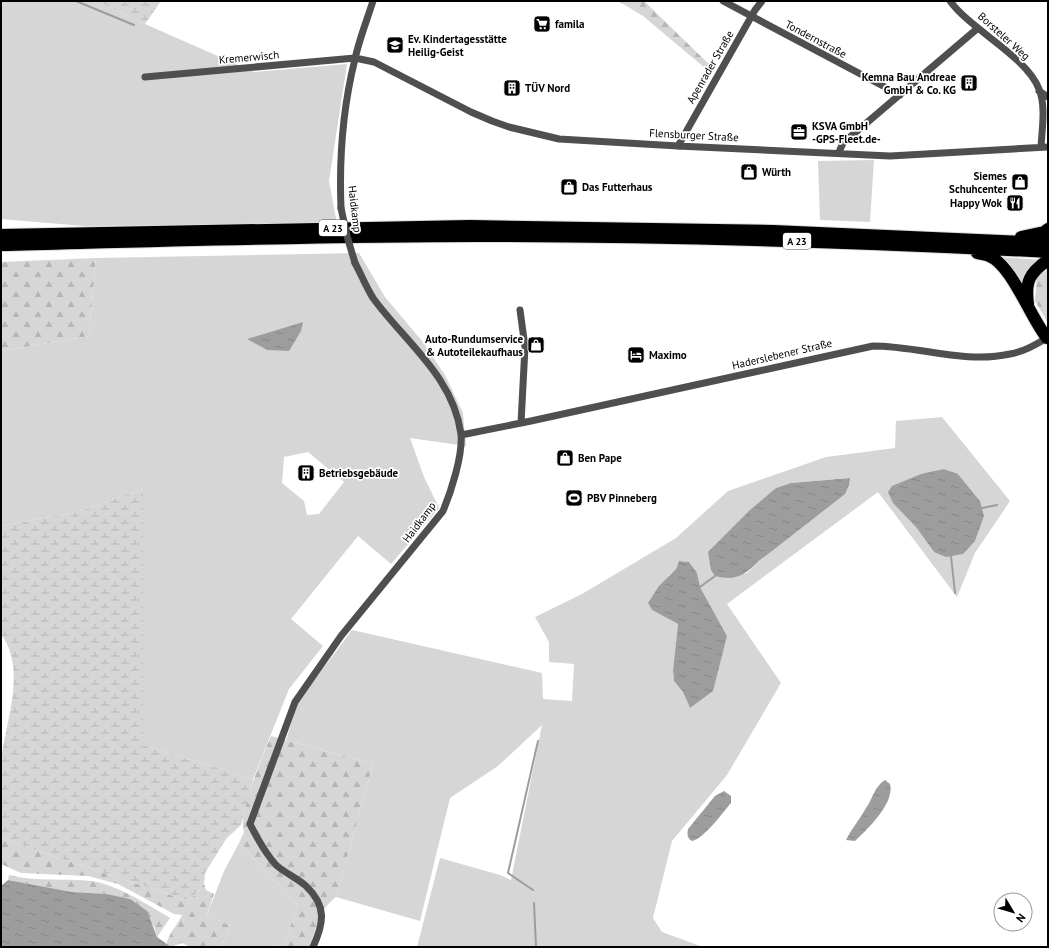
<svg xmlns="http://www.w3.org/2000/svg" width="1049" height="948" viewBox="0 0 1049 948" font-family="'PT Sans',sans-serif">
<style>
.green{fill:#d6d6d6;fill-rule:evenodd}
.forest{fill:url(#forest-firs)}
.wetland{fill:url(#wetland-marsh)}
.water{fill:url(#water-ripples)}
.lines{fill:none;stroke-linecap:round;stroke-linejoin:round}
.stream{stroke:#9d9d9d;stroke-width:2}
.motorway-casing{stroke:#dbdbdb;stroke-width:14}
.minor{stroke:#4f4f4f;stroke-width:7}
.motorway{stroke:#000;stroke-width:12}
.minor-bridge{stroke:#4f4f4f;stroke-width:7}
.labels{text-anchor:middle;stroke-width:3.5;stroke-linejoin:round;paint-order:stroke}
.shield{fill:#fff;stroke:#4c4c4c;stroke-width:1}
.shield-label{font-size:10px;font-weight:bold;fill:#000}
.poi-label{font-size:11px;font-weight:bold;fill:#000;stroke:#fff;text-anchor:start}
.street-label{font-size:11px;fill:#000;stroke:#fff}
</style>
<defs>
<pattern id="forest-firs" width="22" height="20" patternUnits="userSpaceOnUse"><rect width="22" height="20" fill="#d6d6d6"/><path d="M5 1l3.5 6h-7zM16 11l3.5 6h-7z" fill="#b6b6b6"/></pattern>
<pattern id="wetland-marsh" width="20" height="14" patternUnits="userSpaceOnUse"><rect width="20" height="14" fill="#d6d6d6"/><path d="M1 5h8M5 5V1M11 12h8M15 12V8" fill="none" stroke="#b6b6b6"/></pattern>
<pattern id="water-ripples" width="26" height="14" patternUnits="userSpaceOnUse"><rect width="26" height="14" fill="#9d9d9d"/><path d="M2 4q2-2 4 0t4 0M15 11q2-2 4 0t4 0" fill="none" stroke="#858585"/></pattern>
</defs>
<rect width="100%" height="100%" fill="#fff"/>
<path class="green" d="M1 1H97L145 24 254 72 347 64 329 181 337 224 84 226 1 219Z
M874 160 870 222 820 220 818 161Z
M359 253 385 297 422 341 445 375 463 413 466 446 410 438 424 477 439 508 391 564 358 536 291 619 323 646 289 689 253 779 143 745V489L77 512 1 526V351L89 336 96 258ZM308 452 344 482 319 514 307 515 304 501 282 483 284 457Z
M997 257 1043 260 1025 289Z
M942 417 1010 501 975 553 957 597 878 492 727 604 781 683 727 775 672 841 653 918 662 932 703 947H417L440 858 500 875 511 880 542 725 498 766 450 798 420 921 336 897 373 764 286 740 298 702 352 630 542 673 543 699 572 701 574 664 549 662V642L535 617 582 594 676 538 728 491 826 457 895 448 896 421ZM944 469 958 474 980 501 979 529 975 541 934 552 916 527 892 486ZM849 478 747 573 724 578 730 531 776 488 791 483ZM679 561 689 562 696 573 700 587 727 636 719 663 690 708 683 692 674 681 673 670 678 624 652 610 669 575 676 569Z
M239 843 298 905 284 944 272 947H221L231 926 207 915 224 871Z"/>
<path class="forest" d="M618 1H644L715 70 712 74 643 16Z
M96 258 89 336 1 351V262Z
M1048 269V323L1035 301 1037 277Z
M271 736 373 764 336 897C315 914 319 925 309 947H272L284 944 298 905 239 843 244 832C237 814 263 755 271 736Z
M1 837 29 848 189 901 204 884 206 890 214 894 207 915 231 926 221 947H190L182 943 171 947 166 945C169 932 177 926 182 915L174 914 118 884 88 876 21 873 1 864Z
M9 875C36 882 64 878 92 881 118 885 148 905 170 918L157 937 154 926 106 894 72 892 8 880Z"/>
<path class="wetland" d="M97 1H161L145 24Z
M143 489V745L253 779 241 825 226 839 205 873 204 884 189 901 29 848 1 837C1 812 0 785 1 760 6 720 27 669 1 634V526L77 512Z"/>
<path class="water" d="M303 322 301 331 289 351 267 350 247 339Z
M944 469 958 474 980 501 984 516 975 541 963 554 946 557 934 552 916 527 893 503 888 492 892 486 921 474Z
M850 478 849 485 845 494 759 561C744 576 735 581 715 576L711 570 708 552 750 510 776 488 791 483Z
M679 561 689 562 697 573 700 587 727 636 713 691 690 708 683 692 674 681 673 670 678 624 652 610 648 603 659 586 676 569Z
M885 780 890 784C895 803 868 829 855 841L846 840C852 828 860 819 866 808 873 798 874 787 885 780Z
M724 791 731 796V803C722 813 705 838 692 841 687 838 687 835 688 829L715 796Z
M8 880 72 892 106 894 130 899 147 911 157 937 171 947H1V886Z"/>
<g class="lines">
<path class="stream" d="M76 1 134 25
M982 508 997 505
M951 556 955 593
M700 587 715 576
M533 890 508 873 538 741
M534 903 536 947"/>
<g class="motorway-casing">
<path id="motorway" d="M1 235 470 226 773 231 1048 243
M1021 237 1044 232 1048 229
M1 245C159 241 317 236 475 236 666 236 857 242 1048 252
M977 253C981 254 985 254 989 256 1012 265 1030 317 1047 338
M1028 304C1025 282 1029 273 1048 260"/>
</g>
<path class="minor" d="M723 1 900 95
M950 1C971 30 1026 56 1039 89 1046 106 1042 129 1041 147
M145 77 355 58 374 62 471 112 492 121 509 127 559 139 678 146 890 156 1048 147
M1039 91 1048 97
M678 146 755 10 762 1
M839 152 843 143 978 28
M341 208C339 158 343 107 355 59 359 40 367 20 373 1
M520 310 525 347 521 423
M461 435 531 421 873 346C919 346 964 364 1010 354 1023 352 1035 345 1047 338
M313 947C324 923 327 906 306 886 297 878 285 873 276 865 265 853 257 838 250 824L295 702 341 636 443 511C451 492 463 455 461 434 453 376 405 342 373 298 366 287 361 274 355 263"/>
<use href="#motorway" class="motorway"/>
<path class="minor-bridge" d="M341 208 347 236 355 263"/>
</g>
<defs>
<g id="supermarket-square" transform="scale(0.9)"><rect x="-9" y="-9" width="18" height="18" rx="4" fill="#000" stroke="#fff"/><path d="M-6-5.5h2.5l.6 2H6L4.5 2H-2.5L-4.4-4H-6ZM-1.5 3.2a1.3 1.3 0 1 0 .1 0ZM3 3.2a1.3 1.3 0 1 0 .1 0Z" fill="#fff"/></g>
<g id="school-square" transform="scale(0.9)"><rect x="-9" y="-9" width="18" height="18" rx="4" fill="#000" stroke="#fff"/><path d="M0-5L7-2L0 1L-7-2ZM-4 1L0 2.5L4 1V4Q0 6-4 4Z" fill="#fff"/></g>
<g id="building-square" transform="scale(0.9)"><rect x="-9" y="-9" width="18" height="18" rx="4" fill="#000" stroke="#fff"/><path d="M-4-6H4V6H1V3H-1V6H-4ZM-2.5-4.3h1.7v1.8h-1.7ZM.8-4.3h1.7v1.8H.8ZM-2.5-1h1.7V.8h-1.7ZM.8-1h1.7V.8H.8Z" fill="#fff"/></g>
<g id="office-square" transform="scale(0.9)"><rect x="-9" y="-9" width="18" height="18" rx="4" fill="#000" stroke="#fff"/><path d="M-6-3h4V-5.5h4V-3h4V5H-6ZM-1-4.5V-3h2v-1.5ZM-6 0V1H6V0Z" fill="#fff"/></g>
<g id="shop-square" transform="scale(0.9)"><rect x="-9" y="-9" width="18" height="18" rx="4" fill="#000" stroke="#fff"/><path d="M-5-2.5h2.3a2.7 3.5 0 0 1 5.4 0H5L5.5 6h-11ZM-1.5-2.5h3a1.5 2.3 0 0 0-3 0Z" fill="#fff"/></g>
<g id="restaurant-square" transform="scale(0.9)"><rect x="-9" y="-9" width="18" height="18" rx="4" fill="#000" stroke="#fff"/><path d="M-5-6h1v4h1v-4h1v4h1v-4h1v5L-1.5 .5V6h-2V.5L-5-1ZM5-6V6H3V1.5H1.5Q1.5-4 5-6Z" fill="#fff"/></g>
<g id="hotel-square" transform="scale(0.9)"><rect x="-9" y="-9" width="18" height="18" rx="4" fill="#000" stroke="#fff"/><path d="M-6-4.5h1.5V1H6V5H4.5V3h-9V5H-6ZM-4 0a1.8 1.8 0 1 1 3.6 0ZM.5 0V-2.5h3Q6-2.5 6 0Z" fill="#fff"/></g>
<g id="stadium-square" transform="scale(0.9)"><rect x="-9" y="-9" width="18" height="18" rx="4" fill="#000" stroke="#fff"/><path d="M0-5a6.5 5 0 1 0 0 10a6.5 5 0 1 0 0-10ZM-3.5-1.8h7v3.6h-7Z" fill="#fff"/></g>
</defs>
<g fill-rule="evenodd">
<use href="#supermarket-square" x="542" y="24"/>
<use href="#school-square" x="395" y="45"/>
<use href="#building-square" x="969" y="83"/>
<use href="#building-square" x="512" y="88"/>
<use href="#office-square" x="799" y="132"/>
<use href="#shop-square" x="749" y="172"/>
<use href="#shop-square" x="1020" y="182"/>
<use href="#shop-square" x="569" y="187"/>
<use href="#restaurant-square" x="1015" y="203"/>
<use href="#shop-square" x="536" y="345"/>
<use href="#hotel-square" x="636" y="355"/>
<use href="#shop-square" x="565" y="458"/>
<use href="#building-square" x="306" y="473"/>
<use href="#stadium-square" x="574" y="498"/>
</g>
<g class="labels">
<g class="shield">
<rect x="319" y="220" width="28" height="16" rx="3"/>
<rect x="783" y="233" width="28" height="16" rx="3"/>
</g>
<g class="shield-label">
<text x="333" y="232">A 23</text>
<text x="797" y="245">A 23</text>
</g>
<g class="poi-label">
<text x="555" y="28">famila</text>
<text x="408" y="43">Ev. Kindertagesstätte<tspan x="408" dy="13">Heilig-Geist</tspan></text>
<text x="956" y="81" text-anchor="end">Kemna Bau Andreae<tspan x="956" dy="13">GmbH &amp; Co. KG</tspan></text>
<text x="525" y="92">TÜV Nord</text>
<text x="812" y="130">KSVA GmbH<tspan x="812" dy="13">-GPS-Fleet.de-</tspan></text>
<text x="762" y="176">Würth</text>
<text x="1007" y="180" text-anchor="end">Siemes<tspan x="1007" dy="13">Schuhcenter</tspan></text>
<text x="582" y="191">Das Futterhaus</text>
<text x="1002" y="207" text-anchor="end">Happy Wok</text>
<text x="523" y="343" text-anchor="end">Auto-Rundumservice<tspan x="523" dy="13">&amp; Autoteilekaufhaus</tspan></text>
<text x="649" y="359">Maximo</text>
<text x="578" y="462">Ben Pape</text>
<text x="319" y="477">Betriebsgebäude</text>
<text x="587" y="502">PBV Pinneberg</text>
</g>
<g class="street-label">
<text transform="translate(1004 36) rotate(42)" y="4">Borsteler Weg</text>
<text transform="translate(816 39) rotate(28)" y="4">Tondernstraße</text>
<text transform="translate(249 57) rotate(-5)" y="4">Kremerwisch</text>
<text transform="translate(710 67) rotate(-60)" y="4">Apenrader Straße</text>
<text transform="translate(694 135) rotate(3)" y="4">Flensburger Straße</text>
<text transform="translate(355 209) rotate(83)" y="4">Haidkamp</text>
<text transform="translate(782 354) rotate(-13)" y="4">Haderslebener Straße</text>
<text transform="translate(419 522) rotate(-53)" y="4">Haidkamp</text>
</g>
</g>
<rect width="1049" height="948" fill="none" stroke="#000000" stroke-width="4"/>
<g transform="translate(1013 912) rotate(128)"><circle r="19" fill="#ffffff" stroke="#999999"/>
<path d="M0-3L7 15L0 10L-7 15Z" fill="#000000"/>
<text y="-6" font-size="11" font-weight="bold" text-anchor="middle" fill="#000000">N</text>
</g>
</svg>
